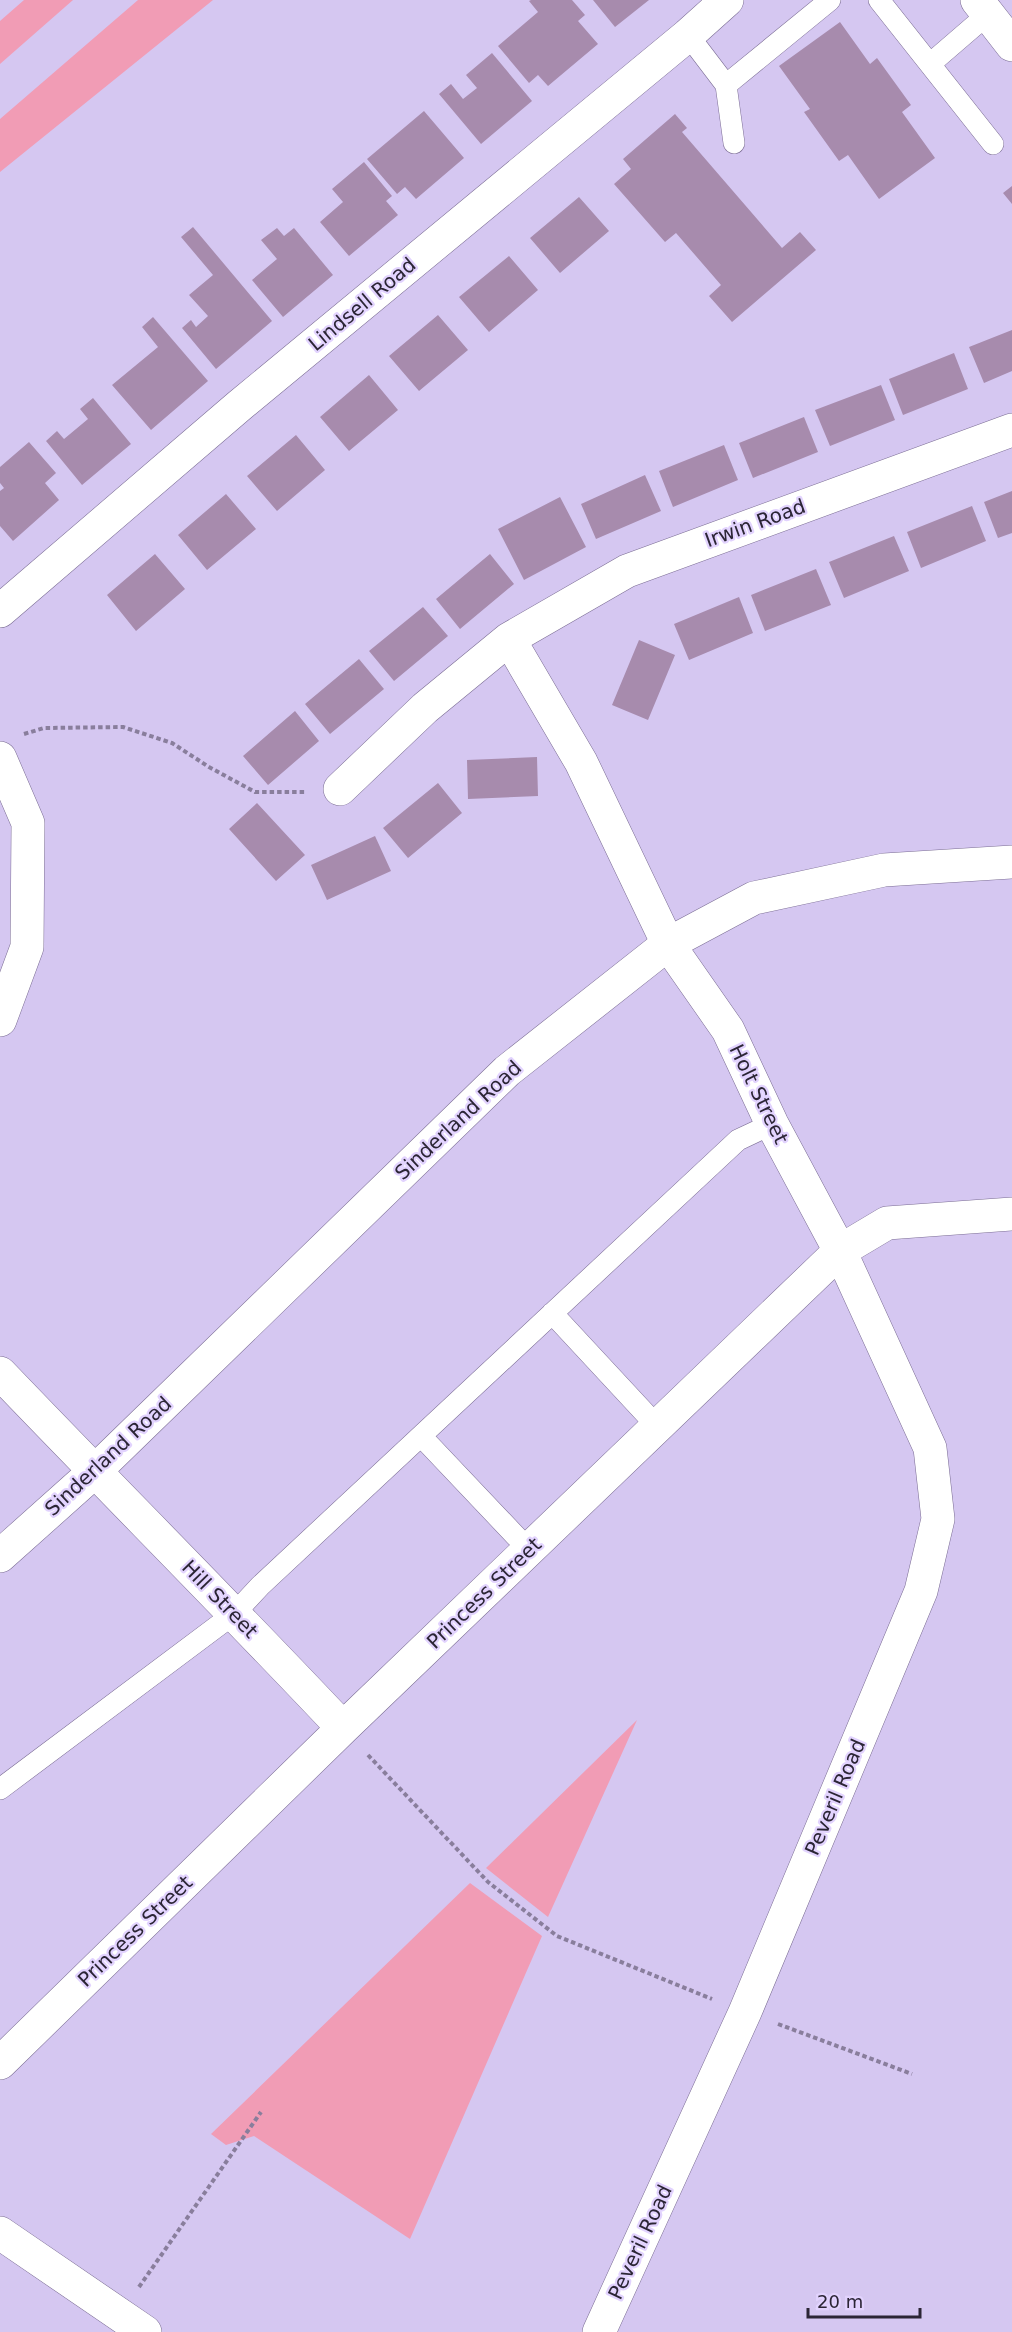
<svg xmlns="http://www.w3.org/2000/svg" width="1012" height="2332" viewBox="0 0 1012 2332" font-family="'DejaVu Sans',sans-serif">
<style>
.green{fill:#f19cb5}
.building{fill:#a78bad}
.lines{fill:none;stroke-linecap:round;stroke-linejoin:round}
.lane-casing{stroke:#7b6d94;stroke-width:22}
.street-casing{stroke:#7b6d94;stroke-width:34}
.secondary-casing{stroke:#7b6d94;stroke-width:34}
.path{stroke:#897e9c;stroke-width:4;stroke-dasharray:4.5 3;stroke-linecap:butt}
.lane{stroke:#fff;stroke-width:21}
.street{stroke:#fff;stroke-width:33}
.secondary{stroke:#fff;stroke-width:33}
.labels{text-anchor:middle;stroke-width:4.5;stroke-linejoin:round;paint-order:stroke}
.street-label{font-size:20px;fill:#2b2535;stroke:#e2d3fe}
</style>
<rect width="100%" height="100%" fill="#d5c7f1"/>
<path class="green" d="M24 0H73L0 64V21Z
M138 0H213L0 172V119Z
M637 1720 548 1917 486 1868Z
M470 1883 542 1936 410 2239 254 2136 226 2145 211 2134Z"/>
<path class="building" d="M531 0H572L585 15 578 21 598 44 548 86 538 75 529 83 498 46 538 12 529 1Z
M593 0H649L615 27Z
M840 22 870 64 877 58 911 105 902 112 935 158 879 199 848 155 839 161 804 112 810 109 779 66Z
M492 53 532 101 481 144 439 94 451 84 463 99 477 88 466 75Z
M424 111 464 158 416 199 405 187 397 194 367 159Z
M675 114 687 128 682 132 782 248 800 232 816 250 732 322 709 296 721 285 676 233 665 242 614 184 631 169 623 159Z
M364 162 392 196 386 201 398 215 349 256 320 222 343 202 332 189Z
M1012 186V204L1003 193Z
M579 197 609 231 560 273 530 238Z
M193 227 272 321 216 369 182 328 191 320 196 327 208 316 189 295 213 275 181 237Z
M277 228 284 236 294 228 333 275 283 317 252 280 277 259 261 240Z
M509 256 538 290 489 332 459 297Z
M438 315 468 350 419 391 389 356Z
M153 317 208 381 151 430 112 385 158 347 142 327Z
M1012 330V371L984 383 969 347Z
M954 353 968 389 903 415 889 379Z
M369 375 398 410 349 451 320 417Z
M881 385 895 420 830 446 815 410Z
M93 398 131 444 82 485 46 441 57 431 64 439 88 419 80 409Z
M804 417 818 452 753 478 739 443Z
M296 435 325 470 277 511 247 476Z
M29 442 56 473 45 483 59 500 13 541 0 526V491L4 488 0 483V467Z
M724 445 738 480 673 507 659 471Z
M645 475 661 511 596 539 581 504Z
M1012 491V533L998 538 984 502Z
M226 494 256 529 207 570 178 535Z
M560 497 586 547 524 580 498 529Z
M972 506 986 541 921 568 907 532Z
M894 536 909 571 844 598 829 562Z
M155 554 185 589 136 631 107 595Z
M490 554 514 584 460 629 436 599Z
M816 569 831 605 765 631 751 595Z
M739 597 753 633 689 660 674 624Z
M423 607 448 636 394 681 369 651Z
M639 640 675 655 648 720 612 705Z
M359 659 384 689 330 734 305 704Z
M295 711 319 741 268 785 243 756Z
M537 757 538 796 468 799 467 760Z
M438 783 462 813 408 858 383 828Z
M257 803 305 855 276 881 229 829Z
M375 836 391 871 327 900 311 865Z"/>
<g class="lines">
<g class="lane-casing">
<path id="lane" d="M879 0 993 144
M688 35 726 85 830 0
M930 64 988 14
M726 85 734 143
M552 1313 656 1425
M421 1436 529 1550
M0 1789 235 1613 260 1586 738 1140 772 1124"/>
</g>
<g class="street-casing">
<path id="street" d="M977 0 1012 45
M0 611 239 406 688 35 727 0
M509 639 581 762 668 944 728 1030 772 1124 840 1251 930 1448 938 1519 921 1591 745 2012 599 2332
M0 758 28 823 27 947 0 1020
M340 789 425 708 509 639 627 571 1012 430
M0 1373C114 1492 230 1608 343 1728
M0 2063 343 1728 840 1251 887 1223 1012 1214"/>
</g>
<g class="secondary-casing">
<path id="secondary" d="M0 1556 94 1472 507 1071 668 944 754 898 884 870 1012 862
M0 2233 145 2332"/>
</g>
<path class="path" d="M24 734 44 728 123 727 172 743 209 767 255 792H305
M368 1755 488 1882 557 1936 712 1999
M778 2024 912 2074
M139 2287 261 2112"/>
<use href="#lane" class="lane"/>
<use href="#street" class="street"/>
<use href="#secondary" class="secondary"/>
</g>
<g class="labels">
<g class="street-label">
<text transform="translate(362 304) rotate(-40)" y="7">Lindsell Road</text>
<text transform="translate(755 523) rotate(-20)" y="7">Irwin Road</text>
<text transform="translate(759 1094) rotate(64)" y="7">Holt Street</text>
<text transform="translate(458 1120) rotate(-43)" y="7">Sinderland Road</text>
<text transform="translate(108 1456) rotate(-43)" y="7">Sinderland Road</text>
<text transform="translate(484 1593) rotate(-44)" y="7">Princess Street</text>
<text transform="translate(220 1599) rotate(46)" y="7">Hill Street</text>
<text transform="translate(835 1797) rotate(-67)" y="7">Peveril Road</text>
<text transform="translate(135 1931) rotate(-44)" y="7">Princess Street</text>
<text transform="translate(640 2242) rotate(-65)" y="7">Peveril Road</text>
</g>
</g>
<path d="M808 2308v9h112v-9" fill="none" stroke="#2b2535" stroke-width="3"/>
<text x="817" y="2308" font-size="18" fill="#2b2535" stroke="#e2d3fe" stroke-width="4.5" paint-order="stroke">20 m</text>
</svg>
